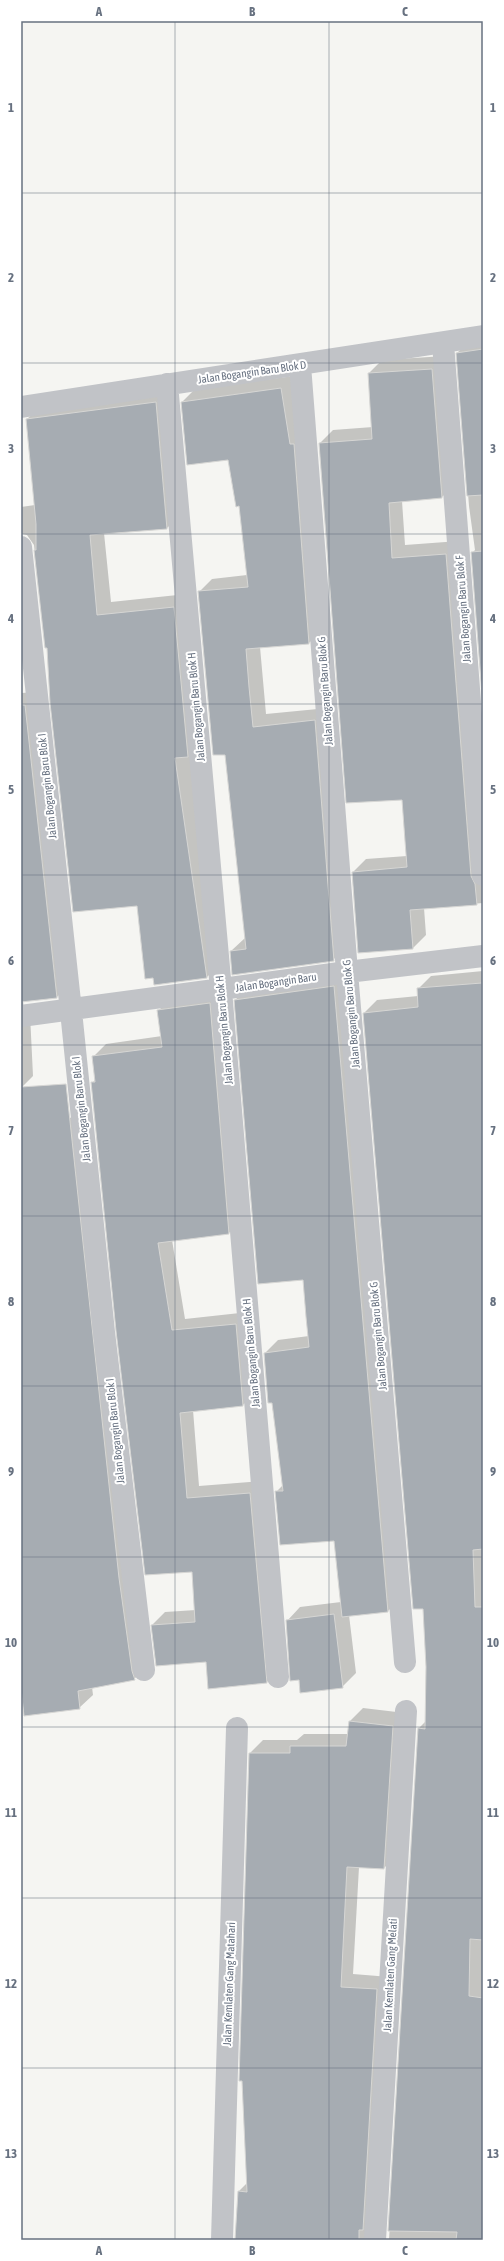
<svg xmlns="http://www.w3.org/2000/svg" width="504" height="2261" viewBox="0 0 504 2261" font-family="'Asap Condensed',sans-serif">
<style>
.shadow{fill:#0003}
.building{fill:#a6acb2;stroke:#d6d6d4}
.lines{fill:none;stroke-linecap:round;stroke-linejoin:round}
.minor{stroke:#c1c3c7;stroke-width:22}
.grid{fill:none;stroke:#677180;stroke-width:1;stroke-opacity:0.55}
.labels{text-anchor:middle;stroke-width:4;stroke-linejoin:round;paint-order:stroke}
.street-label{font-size:11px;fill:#677180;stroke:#fff}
.neatline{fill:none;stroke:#677180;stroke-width:1.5}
.grid-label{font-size:13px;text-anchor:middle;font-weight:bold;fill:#677180}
</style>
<rect width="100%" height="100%" fill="#f5f5f2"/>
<path class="shadow" d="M483 338V695L472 553 475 550 469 506 457 353 470 340Z
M445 356 455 484 442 497 402 501 405 545 459 541 483 861V903L424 908 426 935 413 948 359 952 353 872 366 859 407 856 403 799 320 443 333 430 373 427 369 373 382 360Z
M294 376 322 630 309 643 260 647 266 714 328 708 346 947 333 960 231 951 245 938 226 754 199 592 212 579 247 575 240 505 229 459 182 402 195 389Z
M169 389 180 515 167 528 104 533 111 602 187 594 220 964 207 977 155 984 138 905 48 647H45L34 545 27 535 22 534 33 637 21 649V507L35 505 27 419 41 406Z
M39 692 70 983 57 997 23 1001 24 1010 30 1014 33 1076 21 1088V693Z
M483 971V2240H236L239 2191 248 2182 250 1753 263 1740H297L304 1734H349L350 1721 363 1708 405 1713 397 1855 384 1868 359 1867 353 1974 390 1977 381 2237 389 2240 418 1729 426 1721 427 1667 424 1607 364 1013 377 1000 418 996V989L431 976Z
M347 974 401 1598 388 1611 349 1615 356 1673 342 1687 300 1679 287 1621 300 1607 341 1602 335 1540 276 1492 283 1485 265 1353 278 1340 309 1336 304 1279 235 1000 249 987Z
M222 991 241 1221 228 1234 172 1240 185 1319 249 1312 255 1392 243 1405 193 1410 199 1486 263 1481 280 1669 267 1682 206 1661 152 1625 165 1612 196 1610 192 1571 92 1083 96 1079 93 1057 106 1044 162 1036 158 1011 171 998Z
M84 1116 148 1666 134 1679 92 1687 93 1695 79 1708 21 1681V1124Z"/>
<path class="building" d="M483 349V495L467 496 456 353Z
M432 369 442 498 389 503 392 558 446 554 471 876 475 884 477 905 410 910 413 949 358 953 352 872 407 867 405 841 402 800 346 803 319 443 372 439 368 373Z
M281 388 290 444H294L309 644 246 649 249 687 253 727 315 720 334 961 232 975 230 951 246 949 225 755H213L198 591 248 587 239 506 236 507 228 460 187 465 181 402Z
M156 402 167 529 90 535 97 615 174 607 188 757 175 758 207 978 154 985 153 978 145 979 137 906 73 912 50 703 47 648H45L34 550H36V524L26 419Z
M483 551V708L471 552Z
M21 705H25L57 998 21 1002Z
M482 983 483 1549 473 1550 475 1607H483V1940L470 1939 469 1996 483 1998V2240H456L457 2232 388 2231 418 1728 425 1729 426 1667 423 1609H413L363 1013 418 1007 417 988Z
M334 986 388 1612 342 1617 334 1541 280 1545 275 1491H283L272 1403H268L264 1353 309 1347 306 1317 303 1280 258 1284 234 1000Z
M210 1003 229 1234 158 1243 172 1330 236 1324 243 1406 180 1413 187 1498 250 1493 267 1683 208 1689 206 1662 156 1666 151 1625 195 1622 192 1572 145 1575 116 1331 91 1082H95L92 1056 162 1047 157 1010Z
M66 1084 119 1578 132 1671 135 1680 78 1691 80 1709 24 1716 21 1688V1087Z
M334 1614 343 1688 300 1693 299 1680 290 1681 286 1620Z
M349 1721 393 1726 384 1869 347 1867 341 1987 377 1989 363 2230H359V2240H235L238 2191 247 2192 242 2081H239L249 1753H290V1746H346Z"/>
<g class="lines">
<path class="minor" d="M443 343 483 875
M300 365 347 972 405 1662
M167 384 221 990 278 1677
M21 407 483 336
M21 547 71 1011 104 1332 144 1670
M21 1016 347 972 483 956
M222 2240 237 1728
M375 2240 406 1711"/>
</g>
<path class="grid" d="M175 21V2240M329 21V2240M21 193H483M21 363H483M21 534H483M21 704H483M21 875H483M21 1045H483M21 1216H483M21 1386H483M21 1557H483M21 1727H483M21 1898H483M21 2068H483"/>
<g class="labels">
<g class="street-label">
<text transform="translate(252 372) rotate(-8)" y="4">Jalan Bogangin Baru Blok D</text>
<text transform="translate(463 609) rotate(-94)" y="4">Jalan Bogangin Baru Blok F</text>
<text transform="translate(325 691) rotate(-94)" y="4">Jalan Bogangin Baru Blok G</text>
<text transform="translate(196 707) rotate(-95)" y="4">Jalan Bogangin Baru Blok H</text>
<text transform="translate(47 786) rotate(-96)" y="4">Jalan Bogangin Baru Blok I</text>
<text transform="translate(276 982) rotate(-8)" y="4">Jalan Bogangin Baru</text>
<text transform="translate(351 1014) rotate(-95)" y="4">Jalan Bogangin Baru Blok G</text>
<text transform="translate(224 1030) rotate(-95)" y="4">Jalan Bogangin Baru Blok H</text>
<text transform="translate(81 1109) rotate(-96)" y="4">Jalan Bogangin Baru Blok I</text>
<text transform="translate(378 1336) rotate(-95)" y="4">Jalan Bogangin Baru Blok G</text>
<text transform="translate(251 1353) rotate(-95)" y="4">Jalan Bogangin Baru Blok H</text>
<text transform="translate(115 1431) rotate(-96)" y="4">Jalan Bogangin Baru Blok I</text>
<text transform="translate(390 1975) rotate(-87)" y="4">Jalan Kemlaten Gang Melati</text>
<text transform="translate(229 1984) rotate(-88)" y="4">Jalan Kemlaten Gang Matahari</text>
</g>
</g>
<rect width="504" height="2261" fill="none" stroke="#ffffff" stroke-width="44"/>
<rect x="22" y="22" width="460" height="2217" class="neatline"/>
<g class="grid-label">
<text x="99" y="16">A</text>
<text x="252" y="16">B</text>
<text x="405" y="16">C</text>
<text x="11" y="112">1</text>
<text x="493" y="112">1</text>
<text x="11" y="282">2</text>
<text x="493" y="282">2</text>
<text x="11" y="453">3</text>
<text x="493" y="453">3</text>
<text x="11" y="623">4</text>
<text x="493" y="623">4</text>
<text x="11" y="794">5</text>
<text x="493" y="794">5</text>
<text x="11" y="965">6</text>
<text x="493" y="965">6</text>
<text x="11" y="1135">7</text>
<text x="493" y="1135">7</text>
<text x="11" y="1306">8</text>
<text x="493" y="1306">8</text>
<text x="11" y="1476">9</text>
<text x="493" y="1476">9</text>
<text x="11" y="1647">10</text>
<text x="493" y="1647">10</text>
<text x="11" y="1817">11</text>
<text x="493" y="1817">11</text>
<text x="11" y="1988">12</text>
<text x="493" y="1988">12</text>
<text x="11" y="2158">13</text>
<text x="493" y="2158">13</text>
<text x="99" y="2255">A</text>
<text x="252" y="2255">B</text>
<text x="405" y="2255">C</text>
</g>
</svg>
